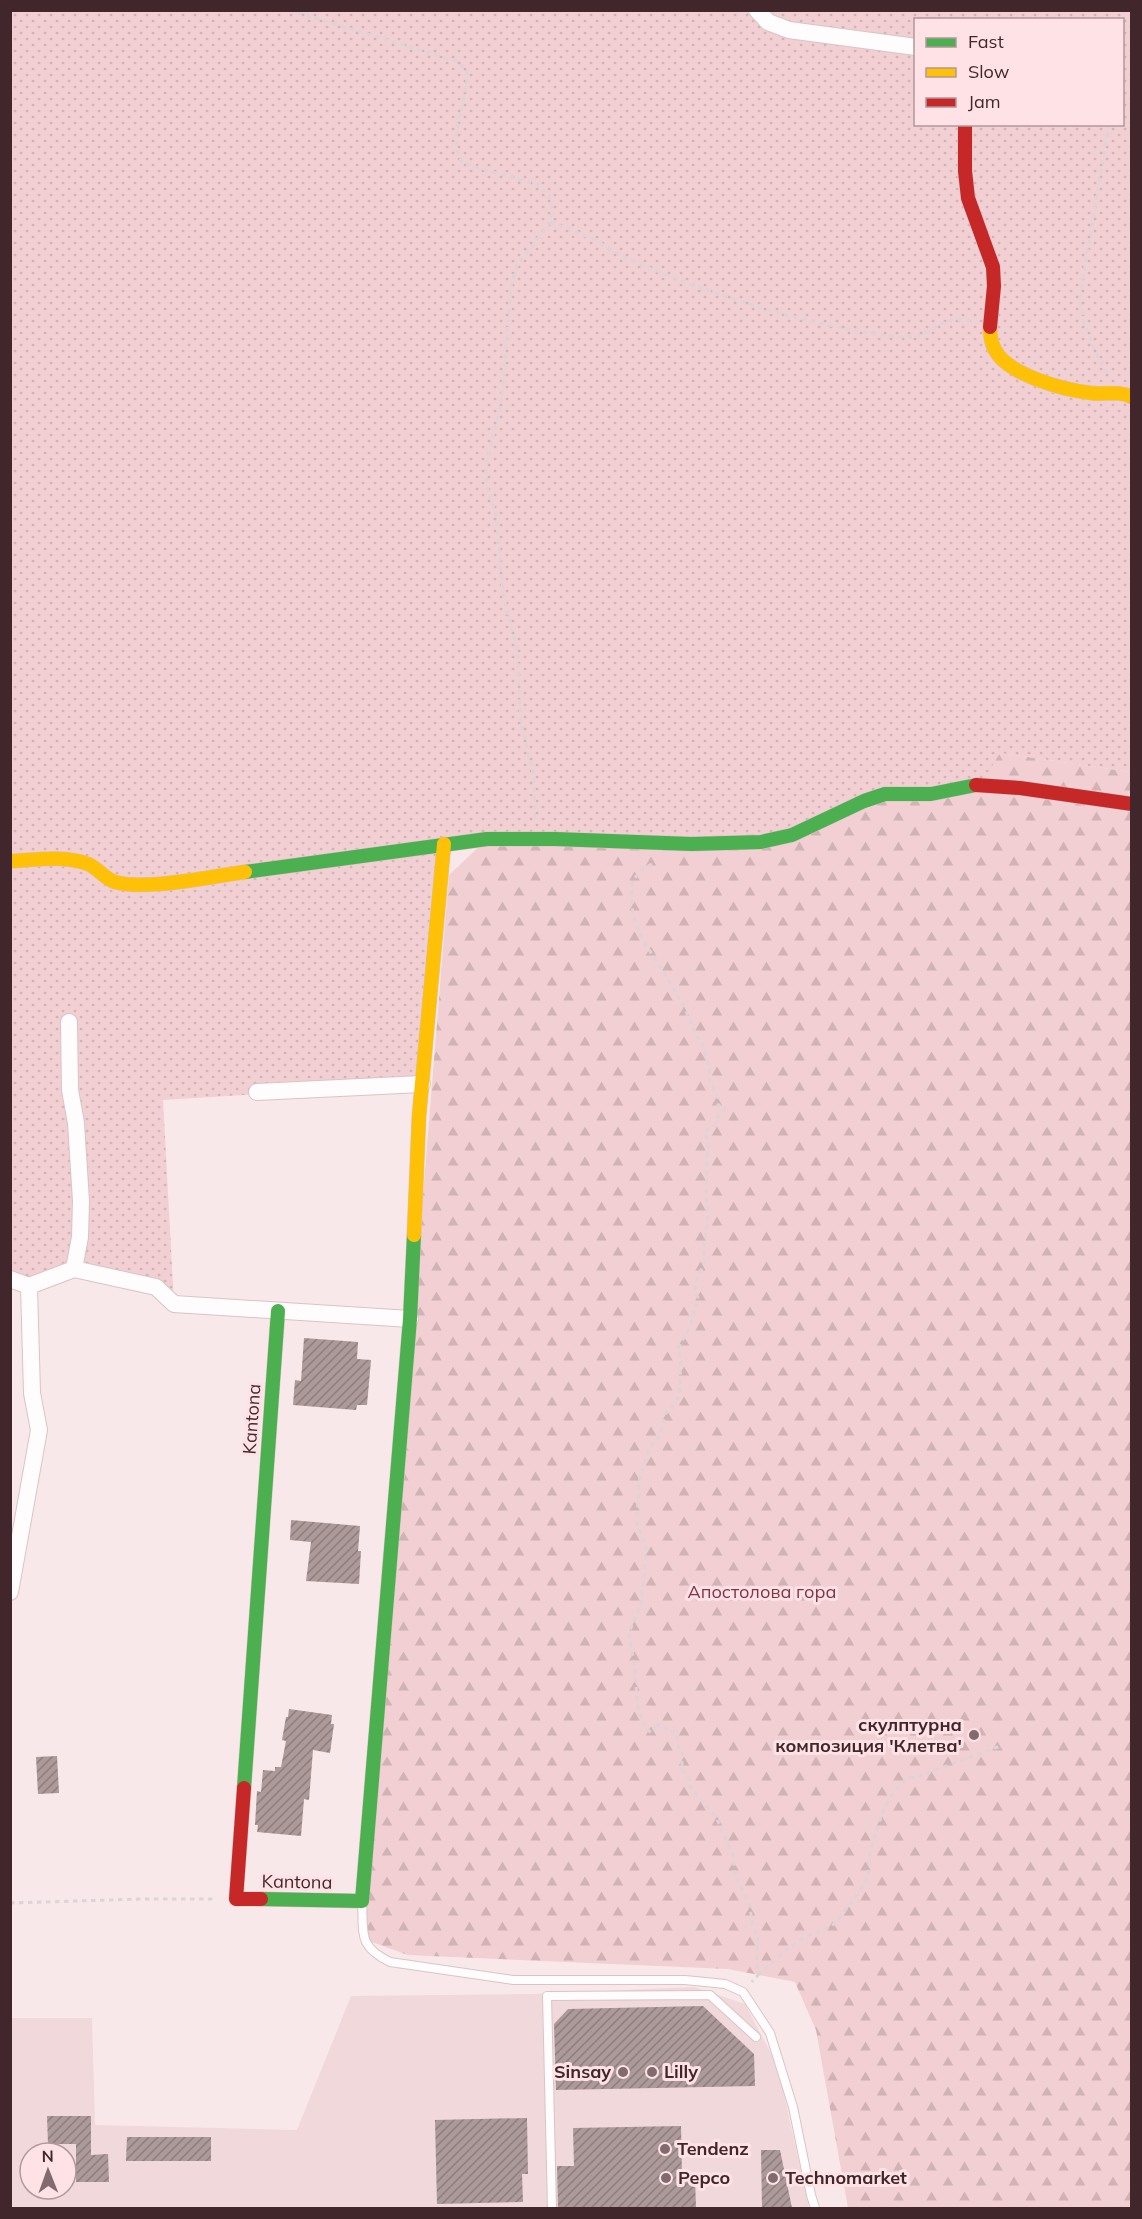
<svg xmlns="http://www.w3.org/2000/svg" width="1142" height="2219" viewBox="0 0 1142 2219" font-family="Mulish,sans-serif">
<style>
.built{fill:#f0d8db;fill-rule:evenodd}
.forest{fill:url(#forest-firs)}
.garden{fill:url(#garden-dots);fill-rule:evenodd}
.building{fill:url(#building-hatch)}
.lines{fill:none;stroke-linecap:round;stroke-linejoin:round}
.lane-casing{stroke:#d9c4c7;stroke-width:10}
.street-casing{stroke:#d9c4c7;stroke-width:18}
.fast-casing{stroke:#d9c4c7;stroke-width:15}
.slow-casing{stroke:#d9c4c7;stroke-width:15}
.jam-casing{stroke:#d9c4c7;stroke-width:15}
.path{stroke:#dad5d6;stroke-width:3;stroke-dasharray:4.5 4.5;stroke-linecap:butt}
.lane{stroke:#fefcfc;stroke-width:8}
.street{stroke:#fefcfc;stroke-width:16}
.fast{stroke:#4caf50;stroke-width:14}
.slow{stroke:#ffc107;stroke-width:14}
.jam{stroke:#c62828;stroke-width:14}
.poi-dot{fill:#816b6e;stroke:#fee2e5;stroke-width:2}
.labels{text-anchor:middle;stroke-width:6;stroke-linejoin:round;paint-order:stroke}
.street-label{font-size:18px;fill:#41272b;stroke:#fee2e5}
.park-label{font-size:18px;fill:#853446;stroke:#fee2e5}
.poi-label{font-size:18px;font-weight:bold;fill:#41272b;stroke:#fee2e5;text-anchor:start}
</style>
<defs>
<pattern id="forest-firs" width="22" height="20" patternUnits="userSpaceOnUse" patternTransform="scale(1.5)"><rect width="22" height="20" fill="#f2cfd3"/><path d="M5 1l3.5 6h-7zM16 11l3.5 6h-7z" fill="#d1b2b5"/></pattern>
<pattern id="garden-dots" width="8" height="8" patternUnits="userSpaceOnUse" patternTransform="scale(1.5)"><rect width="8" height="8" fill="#f2cfd3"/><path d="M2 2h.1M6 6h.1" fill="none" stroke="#d1b2b5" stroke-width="1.8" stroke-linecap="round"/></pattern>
<pattern id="building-hatch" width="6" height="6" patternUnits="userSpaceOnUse" patternTransform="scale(1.5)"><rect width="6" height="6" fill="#ac9999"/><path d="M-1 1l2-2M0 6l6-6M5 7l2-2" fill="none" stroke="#8e7d7d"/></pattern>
</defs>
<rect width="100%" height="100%" fill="#f8e8ea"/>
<path class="built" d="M694 1987 745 2004 778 2067 809 2208H11V2018H92L95 2125 297 2130 351 1996 534 1994ZM30 2153H66V2189H30Z"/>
<path class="forest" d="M1000 753 1131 772V2208H848L816 2030 795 1982 728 1969 408 1955 369 1941 365 1909 449 875 487 839Z"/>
<path class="garden" d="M11 11H1131V772L1000 753 981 784 896 792 801 833 444 844 422 1084 163 1100 174 1304 156 1287 74 1269 29 1286 11 1279ZM916 20H1122V124H916Z"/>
<path class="building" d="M304 1338 358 1342 357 1359 371 1360 367 1405H357L356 1410 293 1405 295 1380 301 1381Z
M291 1520 360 1526 358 1551H361L359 1584 306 1581 311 1542 290 1540Z
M289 1709 332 1715 331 1724H334L330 1753 313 1750 309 1800 304 1799 301 1836 257 1832 258 1825H255L257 1791 261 1792 263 1770 275 1771V1767H281L286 1741 282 1740 286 1717H288Z
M57 1756 59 1793 38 1794 36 1757Z
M703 2006 754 2054 755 2086 556 2090 554 2024 568 2009Z
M47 2116H91V2155L108 2154 109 2182H76V2144H48Z
M527 2118 528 2174H522L523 2202 437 2204 435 2120Z
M681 2126 682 2178H695L696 2208H558L557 2166H574L573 2128Z
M127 2137H211V2161H126Z
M761 2150H780L792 2208H762Z"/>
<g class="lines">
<g class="lane-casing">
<path id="lane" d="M362 1901C364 1933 357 1946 390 1962L513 1980H685L725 1984 743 1992 770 2033 793 2107 811 2195 815 2208
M552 2208 547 1996 710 1995 756 2037"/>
</g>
<g class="street-casing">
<path id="street" d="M757 10 768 22 789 30 916 47
M257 1092 422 1084
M74 1269 156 1287 174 1304 410 1319
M10 1279 29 1286 74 1269 80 1237 81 1201 76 1123 70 1090 69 1022
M10 1592 39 1430 32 1393 29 1286"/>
</g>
<g class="fast-casing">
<path id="fast" d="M245 872 487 839H555L692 844 761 842 792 835 864 801 885 794H931L976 785
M244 1788 278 1311
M261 1899 362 1901 410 1319 414 1235"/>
</g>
<g class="slow-casing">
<path id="slow" d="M990 327C990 335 991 343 995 350 1008 375 1064 390 1091 393 1105 395 1118 390 1132 397
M10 861C36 860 63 855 88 864 98 868 105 879 115 882 145 891 213 876 245 872
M414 1235 419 1116 444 844"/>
</g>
<g class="jam-casing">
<path id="jam" d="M965 124V171L968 198 993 267 994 286 990 327
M976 785 1020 788 1132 804
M244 1788 236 1899H261"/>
</g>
<path class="path" d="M289 10 456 61 467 70C469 101 446 133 462 163L539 185 549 196 552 209 550 222 517 266 511 286 501 404 486 467 487 487 496 514 503 595 517 649 521 723 534 777 535 818
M1122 31 1123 10
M550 222C566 228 582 234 597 241 610 249 623 257 637 263 717 296 803 324 888 336 898 337 910 338 920 335 940 328 947 313 970 322
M1107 373 1096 353 1084 322 1080 301 1084 272 1109 124
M652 864 643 868 634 879 631 887 633 916 642 939 668 979 686 1011 696 1036 702 1043 709 1066 710 1081 718 1098V1105L725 1108 717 1118 714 1126 705 1131 708 1147 706 1194 708 1221 704 1243V1263L695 1284V1290L698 1298 690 1327 678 1348 681 1360 679 1396 673 1407 665 1414 660 1435 649 1449 639 1482 638 1497 637 1524 646 1547V1558L641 1605 630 1630 629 1638 635 1666 637 1704 645 1728 652 1733 657 1723 659 1727 666 1728 668 1732 675 1731 680 1750 682 1751V1770L691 1782 690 1787 716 1817 733 1855 735 1876 749 1903 753 1926 758 1937 756 1962 758 1975 752 1982
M10 1903 143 1899H216
M758 1975C773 1962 788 1947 805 1937 815 1932 827 1930 835 1923 840 1918 865 1885 867 1878 869 1871 868 1862 870 1855 875 1833 889 1777 917 1777L1003 1745"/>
<use href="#lane" class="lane"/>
<use href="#street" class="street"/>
<use href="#fast" class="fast"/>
<use href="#slow" class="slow"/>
<use href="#jam" class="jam"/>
</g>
<g class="poi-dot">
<circle cx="974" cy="1735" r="6"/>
<circle cx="623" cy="2072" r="6"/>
<circle cx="652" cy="2072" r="6"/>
<circle cx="665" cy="2149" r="6"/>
<circle cx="666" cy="2178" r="6"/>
<circle cx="773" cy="2178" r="6"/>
</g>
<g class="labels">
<g class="street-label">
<text transform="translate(252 1419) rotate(-86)" y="6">Kantona</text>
<text transform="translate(297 1882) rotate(1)" y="6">Kantona</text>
</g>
<g class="park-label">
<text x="762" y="1598">Апостолова гора</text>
</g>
<g class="poi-label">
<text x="962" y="1731" text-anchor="end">скулптурна<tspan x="962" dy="21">композиция 'Клетва'</tspan></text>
<text x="611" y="2078" text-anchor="end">Sinsay</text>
<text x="664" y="2078">Lilly</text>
<text x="677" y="2155">Tendenz</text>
<text x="678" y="2184">Pepco</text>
<text x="785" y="2184">Technomarket</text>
</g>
</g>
<rect width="1142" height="2219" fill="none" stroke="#41272b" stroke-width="24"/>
<rect x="914" y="18" width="210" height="108" fill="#fee2e5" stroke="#b2979b" stroke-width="1.5"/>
<rect x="926" y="38" width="30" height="9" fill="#4caf50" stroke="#b2979b" stroke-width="1.5"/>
<text x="968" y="48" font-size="18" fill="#41272b">Fast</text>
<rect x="926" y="68" width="30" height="9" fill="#ffc107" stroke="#b2979b" stroke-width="1.5"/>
<text x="968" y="78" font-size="18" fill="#41272b">Slow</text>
<rect x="926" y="98" width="30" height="9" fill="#c62828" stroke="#b2979b" stroke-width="1.5"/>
<text x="968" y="108" font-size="18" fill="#41272b">Jam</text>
<g transform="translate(48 2171) rotate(359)"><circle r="28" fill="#fee2e5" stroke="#b2979b" stroke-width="1.5"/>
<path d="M0-4.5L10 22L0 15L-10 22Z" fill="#816b6e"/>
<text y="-9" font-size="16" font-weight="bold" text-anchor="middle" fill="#41272b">N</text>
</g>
</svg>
